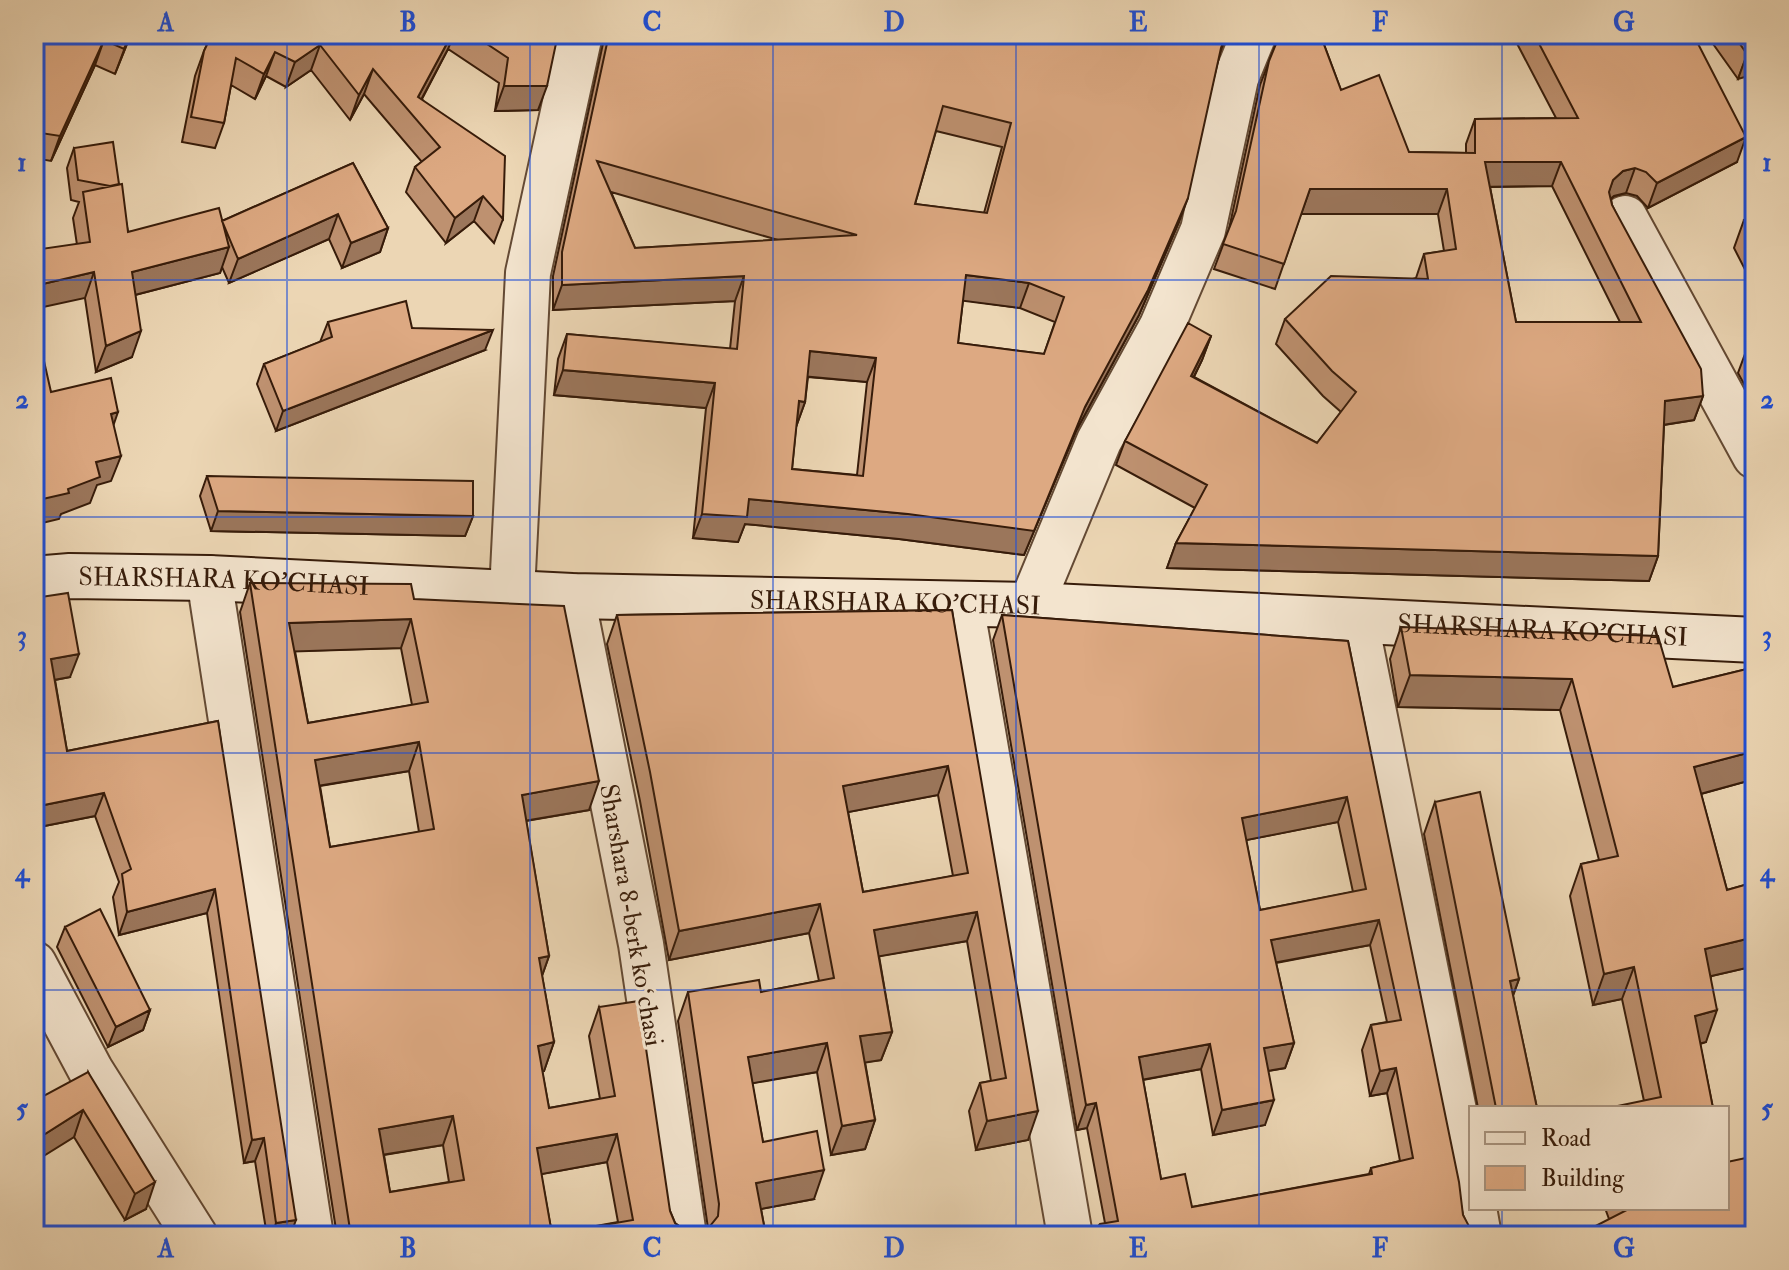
<svg xmlns="http://www.w3.org/2000/svg" width="1789" height="1270" viewBox="0 0 1789 1270" font-family="'IM FELL Double Pica',serif">
<style>
.lines{fill:none;stroke-linecap:round;stroke-linejoin:round}
.street-casing{stroke:#644a34;stroke-width:48}
.secondary-casing{stroke:#371c0a;stroke-width:48}
.street{stroke:#f3e4ce;stroke-width:44}
.secondary{stroke:#f3e4ce;stroke-width:44}
.wall{fill:#be9170;stroke:#371c0a;stroke-width:2;fill-rule:evenodd}
.shaded-wall{fill:#9b765b;stroke:#371c0a;stroke-width:2}
.building{fill:#dda982;stroke:#371c0a;stroke-width:2;fill-rule:evenodd}
.grid{fill:none;stroke:#1d4ed8;stroke-width:2;stroke-opacity:0.55}
.labels{text-anchor:middle;stroke-width:6;stroke-linejoin:round;paint-order:stroke}
.street-label{font-size:26px;fill:#371c0a;stroke:#f3e4ce}
.neatline{fill:none;stroke:#1d4ed8;stroke-width:3}
.grid-label{font-size:26px;text-anchor:middle;font-weight:bold;fill:#1d4ed8}
</style>
<rect width="100%" height="100%" fill="#ecd6b4"/>
<filter id="stains"><feTurbulence type="fractalNoise" baseFrequency=".0025" numOctaves="4"/><feColorMatrix values="0 0 0 0 .2 0 0 0 0 .09 0 0 0 0 .02 0 0 0 .5 -.17"/></filter>
<radialGradient id="worn" r=".72"><stop offset=".6" stop-color="#630" stop-opacity="0"/><stop offset="1" stop-color="#630" stop-opacity=".3"/></radialGradient>
<g class="lines">
<g class="street-casing">
<path id="street" d="M1625 218 1755 456
M209 578 311 1236
M512 592 528 273 580 34
M572 596 641 944 684 1236
M961 604 1070 1236
M1031 605 1099 441 1162 326 1203 230 1236 78 1254 34
M1356 623 1471 1195
M34 964 91 1071 195 1236
M1474 1208 1479 1236"/>
</g>
<g class="secondary-casing">
<g id="secondary">
<path id="s1" d="M34 579 70 576 209 578 572 596 1031 605 1755 640"/>
</g>
</g>
<use href="#street" class="street"/>
<use href="#secondary" class="secondary"/>
</g>
<path class="wall" d="M34 34H131L115 74 95 65 51 161 34 158Z
M212 34H558L538 110 495 111 499 83 448 49 422 99 503 219 494 243 474 221 446 243 406 192 415 167 422 162 364 94 350 120 311 70 286 87 266 76 255 99 231 85 224 123 215 148 182 142 195 76 204 51Z
M604 34H916L946 41 947 34H1227L1220 53 1179 222 1139 315 1076 431 1024 555 899 539 745 524 738 542 693 538 706 408 554 395 558 359 567 334 730 349 735 301 553 310V276L604 39ZM936 131 1002 147 984 213 915 204ZM611 192 778 240 635 248ZM963 300 1020 308 1055 322 1044 354 958 343ZM808 377 867 382 857 475 792 469 796 427 805 402Z
M1278 34H1343L1322 39 1341 90 1409 152 1466 153V144L1475 119 1556 118 1512 34H1693L1737 162 1648 208 1637 196 1626 193 1614 196 1611 199 1612 205 1703 396 1694 420 1664 425 1658 556 1649 581 1167 568 1176 543 1195 508 1116 465 1125 441 1211 336 1202 360 1194 377 1317 443 1341 412 1323 396 1276 344 1285 319 1416 278 1424 254 1444 251 1438 214H1301L1275 289 1214 269 1229 229 1260 85 1278 39ZM1552 186 1620 322H1516L1490 187Z
M1706 34H1755L1738 79Z
M74 148 119 184 128 232 222 221 353 163 388 228 380 252 342 268 329 239 229 283 222 267 220 273 135 295 132 357 96 372 73 218 79 202 71 200 67 168Z
M1755 214V289L1734 248 1744 220Z
M328 322 412 328 485 350 276 431 257 384 264 364 320 342Z
M1755 341V404L1738 373 1748 346Z
M207 476 473 516 465 536 211 531 200 496Z
M250 583 414 599 589 810 526 821 549 956 542 976 554 1042 544 1071H542L549 1108 600 1099 589 1036 599 1007 670 1211 675 1223 686 1231 697 1232 708 1228 678 1021 688 992H761L819 981 809 933 669 960 640 801 607 644 617 615 952 610 1028 1140 976 1150 969 1111 980 1083 991 1081 967 941 879 956 892 1032 881 1060 865 1062 875 1120 865 1149 831 1155 817 1072 752 1083 763 1142 814 1199 761 1209 766 1236H337L240 612ZM401 648 412 705 308 723 295 651ZM409 771 419 832 330 847 320 786ZM938 795 953 876 863 892 848 812ZM443 1145 449 1182 390 1192 384 1155ZM607 1162 618 1222 552 1234 541 1174Z
M34 598 70 677 55 680 67 751 218 721 290 1236H267L255 1161 244 1163 207 913 119 935 113 897 119 882 95 816 34 828Z
M1002 615 1348 641 1463 1215 1472 1236H1053L1054 1232 1084 1235 1094 1231 1105 1223 1087 1128 1077 1130 993 640ZM1338 822 1353 892 1260 910 1246 840ZM1370 945 1387 1022 1371 1025 1362 1050 1370 1096 1387 1093 1400 1161 1371 1168 1369 1174 1192 1207 1161 1179 1143 1080 1201 1069 1213 1135 1265 1125 1268 1071 1285 1068 1294 1043 1276 963Z
M1401 627 1673 687 1755 667V779L1701 794 1727 890 1755 882V966L1711 976 1706 1042 1700 1044 1713 1108 1644 1101 1622 999 1593 1005 1570 896 1581 864 1599 860 1560 710 1398 707 1390 659Z
M1435 802 1519 979 1513 996 1537 1108H1478L1424 834Z
M65 927 150 1010 143 1030 108 1047 57 947Z
M88 1072 146 1209 125 1220 74 1137Z
M1605 1208H1727L1609 1219Z"/>
<path class="shaded-wall" d="M130 34H131L115 74Z
M452 34H454L448 49 413 115 418 97Z
M1308 34H1343L1305 43Z
M104 40 95 65 51 161 60 136Z
M320 45 311 70 286 87 295 62Z
M275 52 266 76 255 99 264 74Z
M1755 52V74L1738 79 1747 54Z
M373 69 364 94 350 120 359 95Z
M504 86H547L538 110 495 111Z
M1746 137 1737 162 1648 208 1657 183Z
M1485 162H1561L1552 186 1476 187Z
M1635 168 1626 193 1614 196 1604 204 1613 180 1623 171Z
M1310 189H1447L1438 214H1301Z
M483 196 474 221 446 243 455 218Z
M1188 198 1179 222 1139 315 1076 431 1024 555 899 539 745 524 738 542 693 538 702 514 749 499 908 514 1085 407Z
M338 214 329 239 229 283 238 259Z
M388 228 380 252 342 268 351 243Z
M229 247 220 273 123 298 132 272Z
M94 272 85 298 34 309V286Z
M966 275 1029 283 1020 308 957 300Z
M744 276 735 301 553 310 562 285Z
M493 330 485 350 276 431 283 411Z
M141 331 132 357 96 372 106 346Z
M1211 336 1202 360 1182 400 1191 376Z
M810 351 876 358 867 382 801 376Z
M563 370 715 383 706 408 554 395Z
M1703 396 1694 420 1656 426 1665 401Z
M799 401 805 402 796 427Z
M118 412 109 438 111 414Z
M121 456 111 481 97 485 90 503 61 514 59 519 34 525V501L68 489 96 462Z
M218 511 473 516 465 536 211 531Z
M1176 543 1658 556 1649 581 1167 568Z
M411 619 401 648 279 652 289 623Z
M79 654 70 677 43 682 51 659Z
M1410 675 1572 679 1560 710 1398 707Z
M419 742 409 771 305 788 315 760Z
M1755 751V779L1682 799 1694 767Z
M948 766 938 795 833 815 843 786Z
M599 781 589 810 512 823 522 795Z
M104 793 95 816 34 828V807Z
M1347 797 1338 822 1232 843 1242 818Z
M215 889 207 913 119 935 127 912Z
M820 904 809 933 669 960 679 931Z
M977 912 967 941 864 959 874 930Z
M1379 920 1370 945 1262 965 1271 940Z
M1755 937V966L1694 980 1705 949Z
M549 956 539 984V958Z
M1634 967 1622 999 1593 1005 1604 974Z
M1519 979 1507 1011 1510 981Z
M150 1010 143 1030 108 1047 116 1027Z
M1717 1010 1706 1042 1683 1048 1695 1016Z
M892 1032 881 1060 850 1065 860 1036Z
M554 1042 544 1071 528 1075 538 1046Z
M827 1043 817 1072 737 1086 748 1057Z
M1294 1043 1285 1068 1255 1073 1264 1048Z
M1210 1044 1201 1069 1130 1082 1139 1057Z
M1396 1068 1387 1093 1370 1096 1380 1071Z
M1274 1100 1265 1125 1213 1135 1222 1110Z
M1096 1103 1087 1128 1077 1130 1086 1105Z
M83 1110 74 1137 34 1162V1141Z
M1038 1111 1028 1140 976 1150 987 1121Z
M453 1116 443 1145 369 1157 379 1129Z
M875 1120 865 1149 831 1155 842 1126Z
M617 1134 607 1162 526 1177 537 1148Z
M264 1138 255 1161 244 1163 252 1140Z
M824 1170 814 1199 745 1212 756 1183Z
M155 1182 146 1209 125 1220 135 1194Z
M296 1220 290 1236H272L276 1223Z"/>
<path class="building" d="M34 34H130L124 49 104 40 60 136 34 132Z
M212 34H452L418 97 505 156 503 219 483 196 455 218 415 167 440 147 373 69 359 95 320 45 295 62 275 52 264 74 236 58 224 123 191 117 204 51Z
M472 34H558L547 86H504L508 58Z
M609 34H916L950 42 952 34H1226L1221 48 1188 198 1148 290 1085 407 1034 531 908 514 749 499 747 517 702 514 715 383 563 370 567 334 737 349 744 276 562 285V252ZM943 106 1011 123 987 213 915 204ZM597 161 857 235 635 248ZM966 275 1029 283 1064 297 1044 354 958 343ZM810 351 876 358 863 476 792 469 799 401 805 402Z
M1280 34H1320L1341 90 1379 75 1409 152 1475 153V119L1578 118 1534 34H1693L1746 137 1657 183 1646 172 1635 168 1623 171 1613 180 1609 192 1612 205 1701 369 1703 396 1665 401 1658 556 1176 543 1207 485 1125 441 1188 323 1211 336 1191 376 1317 443 1356 392 1332 371 1285 319 1331 276 1428 279 1424 254 1456 249 1447 189H1310L1284 264 1223 244 1236 211 1269 61ZM1485 162H1561L1641 322H1516Z
M1733 34H1755V52L1747 54Z
M113 142 119 184 110 186 78 180 74 148Z
M353 163 388 228 351 243 338 214 238 259 222 221Z
M122 184 128 232 219 208 229 247 132 272 141 331 106 346 94 272 34 286V250L90 242 83 192Z
M1755 214V242L1744 220Z
M406 301 412 328 493 330 283 411 264 364 332 337 328 322Z
M34 317 51 392 111 378 118 412 111 414 121 456 96 462 100 477 68 489 69 493 34 501Z
M1755 341V358L1748 346Z
M207 476 473 481V516L218 511Z
M250 583 411 584 414 599 564 606 599 781 522 795 549 956 539 958 554 1042 538 1046 549 1108 615 1096 599 1007 639 1001 670 1211 675 1223 686 1231 697 1232 710 1226 718 1216 719 1204 688 992 759 980 761 992 834 978 820 904 679 931 650 772 617 615 952 610 1038 1111 987 1121 980 1083 1006 1078 977 912 874 930 892 1032 860 1036 875 1120 842 1126 827 1043 748 1057 763 1142 817 1131 824 1170 756 1183 766 1236H351ZM411 619 428 702 308 723 289 623ZM419 742 434 829 330 847 315 760ZM948 766 968 873 863 892 843 786ZM453 1116 464 1180 390 1192 379 1129ZM617 1134 633 1220 552 1234 537 1148Z
M68 593 79 654 51 659 67 751 218 721 296 1220 276 1223 264 1138 252 1140 215 889 127 912 122 874 131 869 104 793 34 807V598Z
M1002 615 1348 641 1459 1182 1463 1215 1470 1228 1472 1236H1055L1054 1232 1064 1230 1071 1235H1084L1094 1231 1100 1224 1118 1221 1096 1103 1086 1105ZM1347 797 1366 889 1260 910 1242 818ZM1379 920 1401 1020 1371 1025 1380 1071 1396 1068 1413 1158 1371 1168 1372 1174 1192 1207 1185 1174 1161 1179 1139 1057 1210 1044 1222 1110 1274 1100 1264 1048 1294 1043 1271 940Z
M1401 627 1658 636 1673 687 1755 667V751L1694 767 1727 890 1755 882V937L1705 949 1717 1010 1695 1016 1713 1108H1608L1661 1097 1634 967 1604 974 1581 864 1618 856 1572 679 1410 675Z
M1480 792 1519 979 1510 981 1537 1108H1496L1435 802Z
M100 909 150 1010 116 1027 65 927Z
M88 1072 155 1182 135 1194 83 1110 34 1141V1101Z
M1755 1156V1236H1576L1629 1209V1208H1727V1162Z"/>
<path class="grid" d="M287 34V1236M530 34V1236M773 34V1236M1016 34V1236M1259 34V1236M1502 34V1108M34 280H1755M34 517H1755M34 753H1755M34 990H1755M1502 1208V1236"/>
<g class="labels">
<g class="street-label">
<text dy="9" stroke="none"><textPath href="#s1" startOffset="190">SHARSHARA KO'CHASI</textPath></text>
<text dy="9" stroke="none"><textPath href="#s1" startOffset="862">SHARSHARA KO'CHASI</textPath></text>
<text dy="9" stroke="none"><textPath href="#s1" startOffset="1510">SHARSHARA KO'CHASI</textPath></text>
<text transform="translate(632 915) rotate(80)" y="9">Sharshara 8-berk koʻchasi</text>
</g>
</g>
<rect width="1789" height="1270" fill="none" stroke="#ecd6b4" stroke-width="88"/>
<rect x="1469" y="1106" width="260" height="104" fill="#f3e4ce" stroke="#a89480" stroke-width="2"/>
<rect x="1485" y="1132" width="40" height="12" fill="#f3e4ce" stroke="#a89480" stroke-width="2"/>
<text x="1541" y="1146" font-size="24" fill="#371c0a">Road</text>
<rect x="1485" y="1166" width="40" height="24" fill="#dda982" stroke="#a89480" stroke-width="2"/>
<text x="1541" y="1186" font-size="24" fill="#371c0a">Building</text>
<rect x="44" y="44" width="1701" height="1182" class="neatline"/>
<g class="grid-label">
<text x="166" y="31">A</text>
<text x="408" y="31">B</text>
<text x="652" y="31">C</text>
<text x="894" y="31">D</text>
<text x="1138" y="31">E</text>
<text x="1380" y="31">F</text>
<text x="1624" y="31">G</text>
<text x="22" y="171">1</text>
<text x="1767" y="171">1</text>
<text x="22" y="408">2</text>
<text x="1767" y="408">2</text>
<text x="22" y="644">3</text>
<text x="1767" y="644">3</text>
<text x="22" y="881">4</text>
<text x="1767" y="881">4</text>
<text x="22" y="1117">5</text>
<text x="1767" y="1117">5</text>
<text x="166" y="1257">A</text>
<text x="408" y="1257">B</text>
<text x="652" y="1257">C</text>
<text x="894" y="1257">D</text>
<text x="1138" y="1257">E</text>
<text x="1380" y="1257">F</text>
<text x="1624" y="1257">G</text>
</g>
<rect width="100%" height="100%" filter="url(#stains)"/>
<rect width="100%" height="100%" fill="url(#worn)"/>
</svg>
